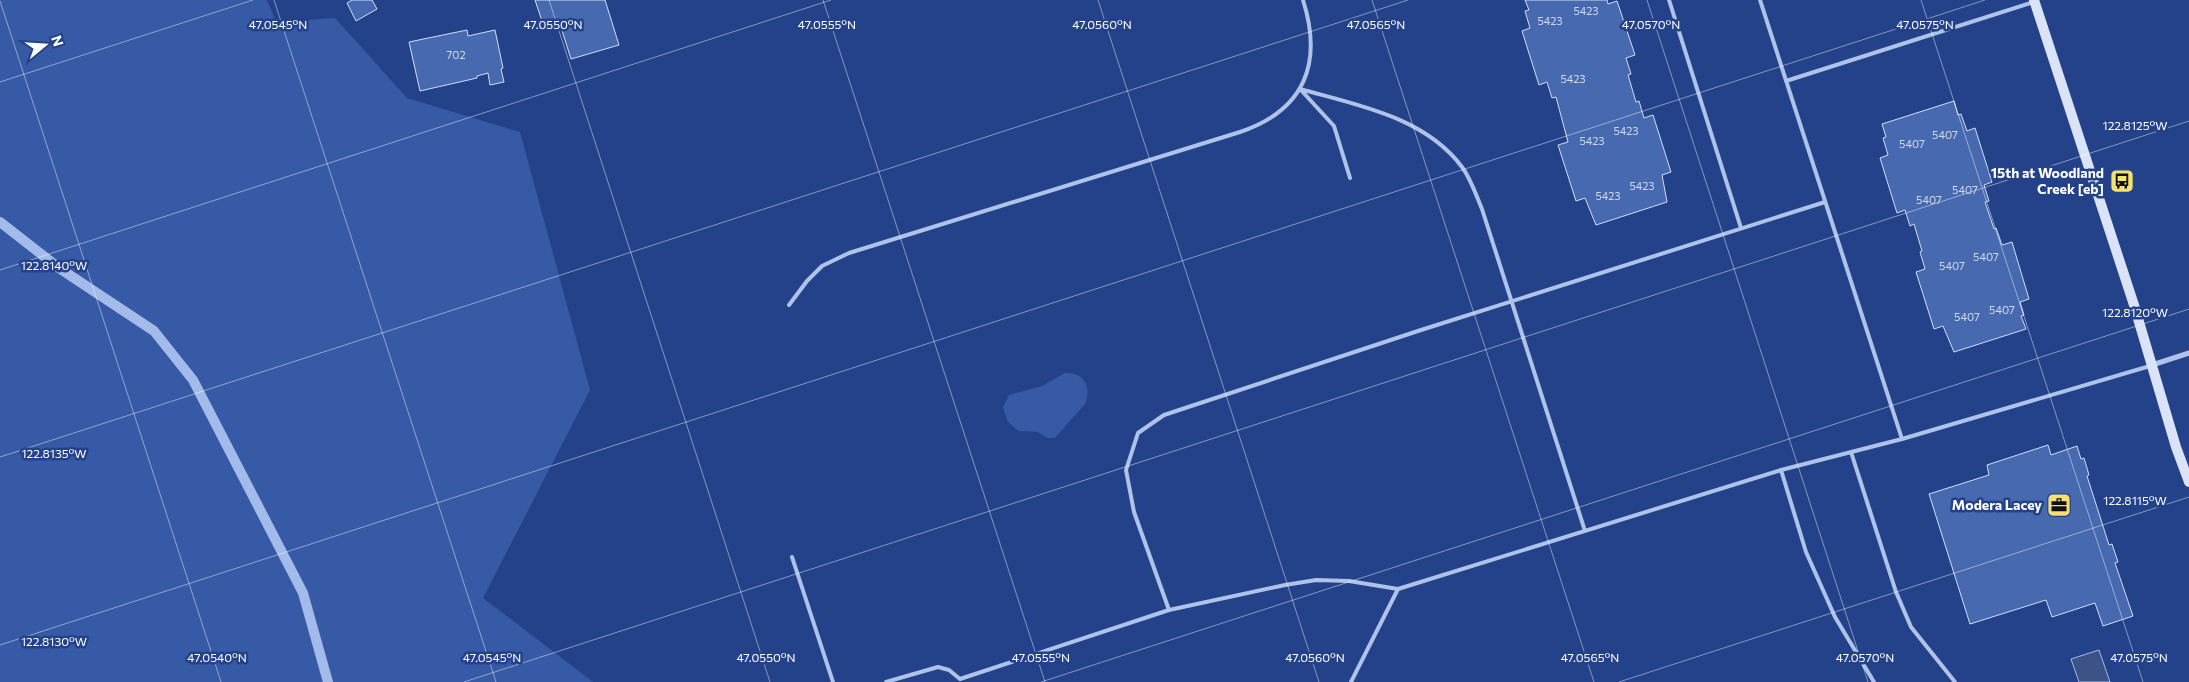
<svg xmlns="http://www.w3.org/2000/svg" width="2189" height="682" viewBox="0 0 2189 682" font-family="Commissioner,sans-serif">
<style>
.green{fill:#375aa6}
.water{fill:#3d5387;stroke:#a3bbeb}
.lines{fill:none;stroke-linecap:round;stroke-linejoin:round}
.stream{stroke:#a3bbeb;stroke-width:10}
.building{fill:#4769af;stroke:#d4dff7}
.lane{stroke:#afc2ea;stroke-width:4}
.street{stroke:#afc2ea;stroke-width:5}
.secondary{stroke:#dae3f8;stroke-width:10}
.ticks{fill:none;stroke:#fff;stroke-width:1;stroke-opacity:0.45}
.labels{text-anchor:middle;stroke-width:5;stroke-linejoin:round;paint-order:stroke}
.number-label{font-size:11px;fill:#d1daeb}
.poi-label{font-size:14px;font-weight:bold;fill:#fff;stroke:#234289;text-anchor:end}
.ticks-label{font-size:12px;text-anchor:middle;fill:#fff;stroke:#234289;stroke-width:5;stroke-linejoin:round;paint-order:stroke}
</style>
<rect width="100%" height="100%" fill="#234289"/>
<path class="green" d="M0 0H267L276 22 335 18 407 98 520 132 590 390 483 598 593 682H0Z
M1065 373C1084 372 1092 387 1085 404L1055 438H1048L1038 432 1019 431 1008 422 1003 407 1009 395 1042 386Z"/>
<path class="water" d="M2099 650 2110 682H2079L2071 659Z"/>
<g class="lines">
<path class="stream" d="M0 222 59 268 154 331 193 380 303 593 328 682"/>
</g>
<path class="building" d="M352 0H372L377 9 356 21 347 3Z
M535 0H605L619 45 571 59 560 24 545 30Z
M1525 0H1607L1608 4 1617 1 1635 55 1626 58 1631 74 1628 75 1636 102 1639 101 1644 118 1653 115 1671 172 1662 175 1667 202 1596 225 1585 198 1576 201 1558 145 1568 142 1556 97 1552 98 1547 82 1539 85 1522 31 1530 28 1525 11 1529 10Z
M467 30 468 36 495 30 503 68 501 69 504 82 490 85 488 73 477 76V78L420 91 409 42Z
M1954 101 1958 115 1961 114 1967 131 1975 128 1992 182 1984 185 1989 201 1985 202 1994 229 1996 228 2002 245 2012 242 2029 299 2020 302 2024 315 2021 316 2026 329 1954 352 1943 326 1934 329 1916 272 1925 269 1920 252 1922 251 1914 224 1910 226 1905 210 1897 213 1880 158 1888 155 1883 138 1886 137 1882 124Z
M2048 445 2051 455 2077 446 2081 459 2084 458 2089 475 2087 476 2109 545 2112 544 2118 562 2115 563 2133 616 2103 626 2095 603 2052 617 2046 600 1970 624 1929 494 1989 475 1987 465Z"/>
<g class="lines">
<path class="lane" d="M1669 0 1741 228
M1760 0 1902 439
M1786 81 2034 2
M1300 89C1357 105 1425 117 1462 167 1471 179 1476 195 1482 209L1585 531
M1300 89 1334 126 1350 178
M789 305 807 281 822 266 849 253 1240 132C1305 110 1323 63 1303 0
M1851 452 1896 592 1911 627 1955 682
M1781 470 1806 552 1835 617 1874 682
M792 557 833 682
M1169 610 1134 512 1126 470 1138 433 1164 415 1421 330 1825 202
M960 679 1169 610 1285 585 1316 580 1349 581 1398 589 1781 470 1902 439 2150 366
M886 682 938 667 949 670 960 679
M1351 682 1398 589"/>
<path class="street" d="M2152 365 2189 353"/>
<path class="secondary" d="M2034 0 2134 305 2176 447 2189 482"/>
</g>
<path class="ticks" d="M274 0 496 682M549 0 770 682M823 0 1045 682M1098 0 1319 682M1372 0 1594 682M1647 0 1868 682M1921 0 2143 682M0 1 221 682M0 82 253 0M0 270 831 0M0 457 1408 0M0 645 1985 0M464 682 2189 121M1041 682 2189 309M1619 682 2189 497"/>
<defs>
<g id="bus-square" transform="scale(1.25)"><rect x="-9" y="-9" width="18" height="18" rx="4" fill="#f5e072" stroke="#234289"/><path d="M-5-6H5V4H4V6H2V4H-2V6H-4V4H-5ZM-3.5-4V0h7V-4ZM-3.5 1.2v1.5H-2V1.2ZM2 1.2v1.5H3.5V1.2Z" fill="#111"/></g>
<g id="office-square" transform="scale(1.25)"><rect x="-9" y="-9" width="18" height="18" rx="4" fill="#f5e072" stroke="#234289"/><path d="M-6-3h4V-5.5h4V-3h4V5H-6ZM-1-4.5V-3h2v-1.5ZM-6 0V1H6V0Z" fill="#111"/></g>
</defs>
<g fill-rule="evenodd">
<use href="#bus-square" x="2122" y="181"/>
<use href="#office-square" x="2059" y="505"/>
</g>
<g class="labels">
<g class="number-label">
<text x="1586" y="15">5423</text>
<text x="1550" y="25">5423</text>
<text x="456" y="59">702</text>
<text x="1573" y="83">5423</text>
<text x="1626" y="135">5423</text>
<text x="1945" y="139">5407</text>
<text x="1592" y="145">5423</text>
<text x="1912" y="148">5407</text>
<text x="1642" y="190">5423</text>
<text x="1965" y="194">5407</text>
<text x="1608" y="200">5423</text>
<text x="1929" y="204">5407</text>
<text x="1986" y="261">5407</text>
<text x="1952" y="270">5407</text>
<text x="2002" y="314">5407</text>
<text x="1967" y="321">5407</text>
</g>
<g class="poi-label">
<text x="2104" y="178">15th at Woodland<tspan x="2104" dy="16">Creek [eb]</tspan></text>
<text x="2042" y="510">Modera Lacey</text>
</g>
</g>
<g class="ticks-label">
<text x="278" y="29">47.0545°N</text>
<text x="553" y="29">47.0550°N</text>
<text x="827" y="29">47.0555°N</text>
<text x="1102" y="29">47.0560°N</text>
<text x="1376" y="29">47.0565°N</text>
<text x="1651" y="29">47.0570°N</text>
<text x="1925" y="29">47.0575°N</text>
<text x="2135" y="130">122.8125°W</text>
<text x="54" y="270">122.8140°W</text>
<text x="2135" y="317">122.8120°W</text>
<text x="54" y="458">122.8135°W</text>
<text x="2135" y="505">122.8115°W</text>
<text x="54" y="646">122.8130°W</text>
<text x="492" y="662">47.0545°N</text>
<text x="766" y="662">47.0550°N</text>
<text x="1041" y="662">47.0555°N</text>
<text x="1315" y="662">47.0560°N</text>
<text x="1590" y="662">47.0565°N</text>
<text x="1865" y="662">47.0570°N</text>
<text x="2139" y="662">47.0575°N</text>
<text x="217" y="662">47.0540°N</text>
</g>
<g transform="translate(45 45) rotate(72)" stroke="#234289" stroke-width="4" paint-order="stroke">
<path d="M0-4L9 19L0 12L-9 19Z" fill="#ffffff"/>
<text y="-8" font-size="14" font-weight="bold" text-anchor="middle" fill="#ffffff">N</text>
</g>
</svg>
